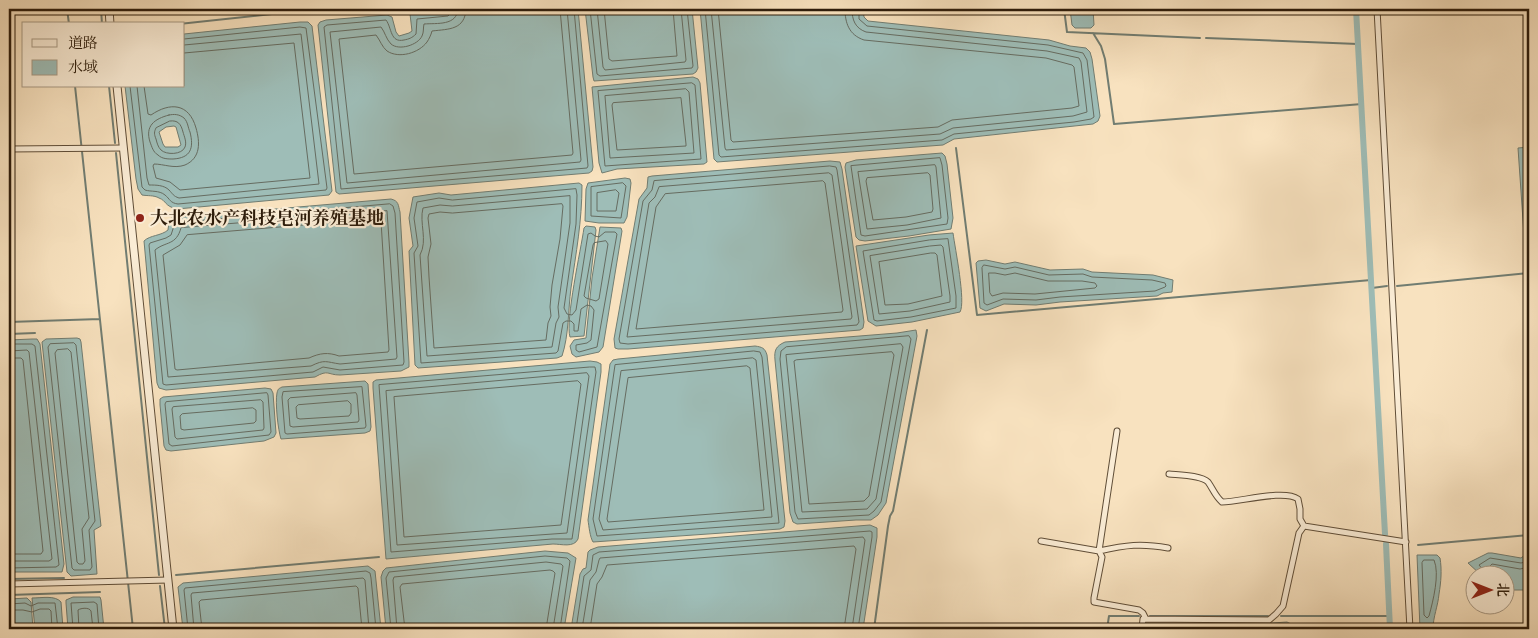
<svg xmlns="http://www.w3.org/2000/svg" width="1538" height="638" viewBox="0 0 1538 638" font-family="'IM FELL Double Pica','Noto Serif SC',serif">
<style>
.water{fill:#9ebdb7;stroke:#717d72;fill-rule:evenodd}
.lines{fill:none;stroke-linecap:round;stroke-linejoin:round}
.shore{stroke:#666c61;stroke-width:1}
.stream{stroke:#717d72;stroke-width:2}
.canal{stroke:#9ebdb7;stroke-width:6}
.minor-casing{stroke:#604e38;stroke-width:7}
.tertiary-casing{stroke:#604e38;stroke-width:9}
.minor{stroke:#faecd5;stroke-width:5}
.tertiary{stroke:#faecd5;stroke-width:7}
.poi-dot{fill:#8f2418;stroke:#faecd5;stroke-width:2}
.labels{text-anchor:middle;stroke-width:4.5;stroke-linejoin:round;paint-order:stroke}
.poi-label{font-size:18px;font-weight:bold;fill:#2d1c0b;stroke:#faecd5;text-anchor:start}
</style>
<rect width="100%" height="100%" fill="#f8e2bf"/>
<filter id="stains"><feTurbulence type="fractalNoise" baseFrequency=".004" numOctaves="4"/><feColorMatrix values="0 0 0 0 .2 0 0 0 0 .09 0 0 0 0 .02 0 0 0 .5 -.17"/></filter>
<radialGradient id="worn" r=".72"><stop offset=".6" stop-color="#630" stop-opacity="0"/><stop offset="1" stop-color="#630" stop-opacity=".3"/></radialGradient>
<path class="water" d="M476 9H578L593 167 592 171 589 173 339 194 336 192 318 25 320 22 326 20 387 15 392 17 396 32 399 36 409 33 412 31 410 14Z
M585 9H692L698 68 696 72 693 74 594 81 593 77Z
M700 9H863L864 17 868 21 1049 40 1070 46 1086 48 1090 52 1092 59 1100 116 1098 121 1093 124 954 139 943 145 717 162 714 159Z
M1070 9H1093L1094 25 1091 28H1075L1072 25Z
M300 22H308L312 26 332 191 329 195 177 209C164 206 167 201 159 198 154 195 147 196 142 195L138 189 136 179 125 86H184V34ZM174 126 176 127 181 145 178 147H165L163 144 159 132 166 127Z
M693 77 698 79 700 83 707 162 704 164 617 169 602 173 599 163 592 87Z
M1529 147V268L1526 264 1518 148Z
M942 153 945 156 947 164 953 218 951 229 909 236 865 241 859 240 856 237 845 167 846 163 856 160Z
M830 161 840 162 842 169 864 322 863 328 860 330 628 349H618L615 348 614 339 639 199 647 188 648 177 652 176Z
M625 178 630 179 631 183 627 217 624 223H599L585 221 586 189 588 183Z
M579 183 582 185C582 221 576 253 571 288 568 310 569 335 562 356L557 358 418 368 415 365 409 251 413 246 409 218 413 197 439 193 451 195Z
M391 199C399 201 398 205 400 212L409 362V367L401 371 340 375C327 375 329 369 315 377L166 390 159 388 157 383 144 241C150 235 161 236 168 230L169 221 171 218Z
M586 226 595 227 596 230 584 336 570 337C565 321 581 249 584 228Z
M600 227 621 228 622 231 603 347 599 352 576 357 572 354 570 346 574 340 586 338 592 278Z
M953 233C955 248 966 302 960 312L912 322 876 326 868 321 856 246 929 235Z
M986 260 1005 264 1015 262 1050 270 1083 269 1092 272 1153 275 1173 280 1172 292 1163 293 1157 296 1060 302 1036 305 1004 304 986 311 980 308 976 263 978 261Z
M916 330 917 336 886 503 878 515 871 520H856L797 524 793 522 790 513 775 360C774 350 776 346 785 342L897 333Z
M77 338 80 339 81 342 101 526 94 530 97 574 71 576 67 572 42 342 46 339Z
M32 339H37L40 344 64 564 62 572H9V340Z
M755 346C762 347 765 348 767 355L785 521 784 527 780 529 593 542C590 537 589 527 588 520L610 364 613 360 618 359Z
M590 361 597 362 601 364V372L578 539C574 548 561 544 553 544L386 559 373 388V382L376 380Z
M365 381 368 384 371 427 370 431 365 433 281 439C278 430 275 402 277 393 278 389 278 389 282 387Z
M265 388 271 389 273 393 276 433 274 437 264 441 171 451 166 450 164 446 160 405V399L163 397Z
M870 525 877 528V537L863 629H571L580 574 583 569 586 568 588 552 590 550 598 547Z
M545 551 568 553 576 558 564 629H386L381 577 383 571 386 568Z
M1488 553H1492L1521 558 1525 555 1529 556V590H1506V576L1481 575 1468 563Z
M1417 555H1437L1440 558C1442 570 1441 582 1439 594 1438 606 1433 617 1433 629H1420Z
M368 566 375 571 381 629H183L178 587 183 583Z
M73 597H100L101 600 104 629H68L66 603V600Z
M27 598 31 602 33 629H9V599Z
M32 598C42 598 55 595 61 602L63 629H35Z
M1287 622 1293 625 1296 629H1249L1258 624Z"/>
<g class="lines">
<path class="shore" d="M452 9 451 13 448 16 417 19 416 34C412 38 409 39 404 40 390 43 392 28 386 20L327 25 324 27 341 189 587 168 588 166 574 9
M458 9C457 26 437 23 424 24 423 28 424 32 422 36 418 45 399 51 391 44 386 39 385 32 381 27L330 32 347 183 580 162 581 160 567 9
M466 9C465 30 449 29 432 31 431 35 429 39 427 42 419 53 399 59 387 51 382 47 380 40 376 35L339 39 354 174 572 155 573 153 560 9
M590 9 597 74 600 76 692 68 693 66 687 9
M597 9 603 67 605 70 685 62 686 60 681 9
M604 9 609 59 612 61 677 56 673 9
M705 9 719 155 721 157 942 140 954 134 1074 122 1091 119 1094 117 1087 60 1083 53 1048 45 867 26 859 19V9
M711 9 725 148 726 150 940 134 953 128 1073 116 1087 112 1081 62 1079 58 1047 51 866 32C855 28 852 20 852 9
M718 9 731 140 733 142 938 127 952 120 1072 108 1079 106 1074 67 1072 65 1046 58 864 40C849 35 845 23 845 9
M692 83 695 85 701 159 605 166 598 91Z
M130 86 141 179 142 187 145 190C151 192 159 190 165 195 170 199 170 203 178 204L326 190 327 188 306 28 300 27 184 39
M137 86 147 178 149 185C156 185 164 185 169 190 173 194 173 196 179 198L319 184 301 34 184 45
M144 86 148 114 151 115C170 102 189 103 196 128 200 142 201 158 185 165 174 169 164 164 154 164L153 166 156 178 170 182 180 190 310 178 294 43 184 53
M686 89 689 92 694 153 610 158 605 96Z
M681 98 686 144V146L617 150 612 105 613 103Z
M169 115C174 114 179 114 184 118 188 122 188 128 190 132 194 148 191 158 173 159 168 159 162 159 158 155 153 152 152 147 150 142 145 126 154 119 169 115Z
M170 121C178 120 181 124 183 132 184 136 187 142 185 147 182 155 166 155 161 150 158 147 157 143 156 139 154 134 154 132 156 128Z
M1529 152 1525 153 1524 155 1529 243
M940 158 942 165 948 218 947 224 865 236 861 235 851 166Z
M935 165 936 167 941 218 907 225 867 229 858 172Z
M830 166 836 167 837 170 859 322 857 325 628 344 620 343 619 339 643 201 652 190 654 181Z
M829 173 832 175 852 317 851 319 627 337 649 203 655 197 659 187Z
M928 173 930 175 933 209 932 212 906 217 873 220 866 181 867 178Z
M823 181 825 183 843 310 842 312 636 329 656 207 665 194Z
M623 183 626 186 621 218 591 216V187Z
M576 189 577 195 576 224 564 308 567 314 572 315 576 310 588 234 591 233 595 236 599 237 605 232H615L617 234 597 347 579 352 576 350V345L587 343 591 340 594 310 591 306 587 305 581 309 578 331H574V324L571 321H566L563 323 558 351 556 353 421 363 414 253 418 246 414 218 417 202 439 198 452 200Z
M616 190 619 193 616 211H597V193Z
M570 196V223L558 307 559 317 556 323 552 347 427 356 420 255C428 240 419 223 423 208L440 205 452 206Z
M390 204 393 206 395 213 404 362 403 365 340 370 323 367 313 372 166 385 163 384 149 245 150 243 166 238 171 235 175 223Z
M562 204 563 206 560 239 552 285 550 307 551 316 548 323 546 340 434 348 429 277 428 257 431 244 428 218 429 214 440 212 452 213Z
M387 211 397 357 396 359 340 364C326 362 325 359 311 366L168 377 155 250C166 241 176 246 181 228Z
M380 219 381 221 389 350 388 352 339 356C328 352 320 353 309 358L177 370 175 369 163 255 180 245 187 235Z
M948 239 956 296V308L911 317 877 321 874 320 863 251 929 240Z
M606 241 608 244 599 299 596 301 586 298 584 296 593 245 594 243Z
M930 246 941 245 943 247 950 296V302L910 311 879 314 870 256Z
M931 253H935L937 255 942 296 908 304 885 305 879 262Z
M984 265 1005 269 1015 267 1049 275 1083 274 1092 277 1152 280 1165 283 1166 286 1165 287 1155 291 1060 297 1036 300 1003 299 987 305 984 303 982 268Z
M989 273H995L1005 275 1015 273 1048 281H1082L1095 283 1097 286 1095 288 1035 294 1003 293 992 296 990 293Z
M909 336 911 339 881 502 874 511 869 515 798 519 795 512 780 359 781 351 786 347Z
M74 343 76 345 95 521 89 530 92 567 90 570H74L72 568 48 347 50 344Z
M9 344H32L35 346 59 565 56 567 9 568
M901 344 903 347 876 499 867 509 802 512 786 355Z
M68 349 71 352 89 518 82 529 85 561 83 564H79L77 562 55 353 57 350Z
M9 351 27 350 29 352 52 559 49 561H9
M754 351 760 352 762 357 779 523 597 536 593 519 615 365Z
M892 352 894 355 869 496 864 501 809 504 794 361 796 360Z
M9 358H21L23 360 43 551 41 554H9
M753 358 756 360 772 517 603 530 599 519 621 371Z
M747 366 750 368 764 510 608 522 607 519 628 378Z
M590 367H595L596 372 572 539H552L391 552 379 385Z
M587 373 589 376 567 533 397 545 386 391Z
M578 381 581 384 561 525 404 537 394 397Z
M362 387 366 426 365 428 287 434 285 433 282 397 283 392Z
M267 393 268 395 271 432 269 435 172 446 169 444 165 404 166 402Z
M356 393 357 395 359 420 358 422 293 427 290 426 288 400 290 398Z
M261 400 263 402 264 428 263 430 177 439 175 437 172 409 173 407Z
M348 401 351 404V413L349 416 300 419 297 418 296 407 298 405Z
M253 408 256 410V421L254 423 184 430 181 429 180 416 182 414Z
M1424 560H1434C1440 574 1433 601 1429 616L1427 618 1424 615 1422 563Z
M1484 576V571L1479 565 1490 558 1521 563 1529 561
M1490 576 1489 567 1492 564 1520 569 1529 567
M9 604 25 603 31 606 38 603H55L58 629
M9 610H23L32 612 40 609H49L51 611 52 629
M73 629 71 603 94 602 97 604 99 629
M79 629 78 610C81 608 89 607 91 611L93 629
M188 629 184 590 185 588 366 571 370 573 371 578 376 629
M194 629 191 595 192 593 363 578 365 580 369 629
M202 629 199 602 201 600 356 586 358 588 362 629
M391 629 386 578 389 572 545 556 567 558 570 561 560 629
M397 629 393 580 394 577 546 562 561 564 563 566 553 629
M405 629 400 587 402 584 550 570 553 571 555 573 546 629
M576 629 584 576 591 570 593 555 599 552 870 531 872 532V537L858 629
M582 629 590 580 596 572 599 560 600 558 863 537 865 540 852 629
M590 629 597 584 602 577 607 565 854 546 856 549 844 629"/>
<path class="stream" d="M67 9 69 24
M101 9 102 24
M1064 9 1067 32 1200 38
M179 24 299 11
M1093 33 1101 46 1105 59 1114 124 1362 104
M1206 38 1358 44
M75 86 133 629
M109 86 115 143
M956 148 977 315 1371 280
M116 153 159 575
M1397 286 1529 273
M1372 288 1387 286
M9 322 100 319
M9 334 35 333
M1418 545 1529 535
M176 575 379 557
M9 579 64 578
M160 586 165 629
M9 595 100 592
M1150 616H1268
M1281 616H1390
M874 629 888 526 890 516 893 511 927 330
M1107 629 1109 616H1139"/>
<path class="canal" d="M1356 9 1385 534
M1386 544 1390 629"/>
<g class="minor-casing">
<path id="minor" d="M1377 9 1410 629
M9 149 123 148
M1117 431 1099 551C1126 545 1141 543 1168 548
M1169 474C1178 475 1201 475 1208 482 1213 489 1215 496 1222 502 1240 502 1284 489 1298 499L1300 509V519L1304 526 1406 542
M1041 541 1099 551 1102 557 1094 598V602L1139 610 1143 613 1146 619
M9 584 168 580
M1142 629 1143 619 1269 620 1276 614 1283 606 1299 533 1304 526"/>
</g>
<g class="tertiary-casing">
<path id="tertiary" d="M109 9 110 24
M117 86 173 629"/>
</g>
<use href="#minor" class="minor"/>
<use href="#tertiary" class="tertiary"/>
</g>
<circle class="poi-dot" cx="140" cy="218" r="5"/>
<g class="labels">
<g class="poi-label">
<text x="150" y="224">大北农水产科技皂河养殖基地</text>
</g>
</g>
<rect width="1538" height="638" fill="none" stroke="#f8e2bf" stroke-width="30"/>
<rect x="10" y="10" width="1518" height="618" fill="none" stroke="#2d1c0b" stroke-width="2.5"/>
<rect x="15" y="15" width="1508" height="608" fill="none" stroke="#2d1c0b"/>
<rect x="22" y="22" width="162" height="65" fill="#faecd5" stroke="#a89984"/>
<rect x="32" y="39" width="25" height="8" fill="#faecd5" stroke="#a89984"/>
<text x="68" y="48" font-size="15" fill="#2d1c0b">道路</text>
<rect x="32" y="60" width="25" height="15" fill="#9ebdb7" stroke="#a89984"/>
<text x="68" y="72" font-size="15" fill="#2d1c0b">水域</text>
<g transform="translate(1490 590) rotate(90)"><circle r="24" fill="#faecd5" stroke="#a89984"/>
<path d="M0-4L9 19L0 12L-9 19Z" fill="#8f2418"/>
<text y="-8" font-size="14" font-weight="bold" text-anchor="middle" fill="#2d1c0b">北</text>
</g>
<rect width="100%" height="100%" filter="url(#stains)"/>
<rect width="100%" height="100%" fill="url(#worn)"/>
</svg>
